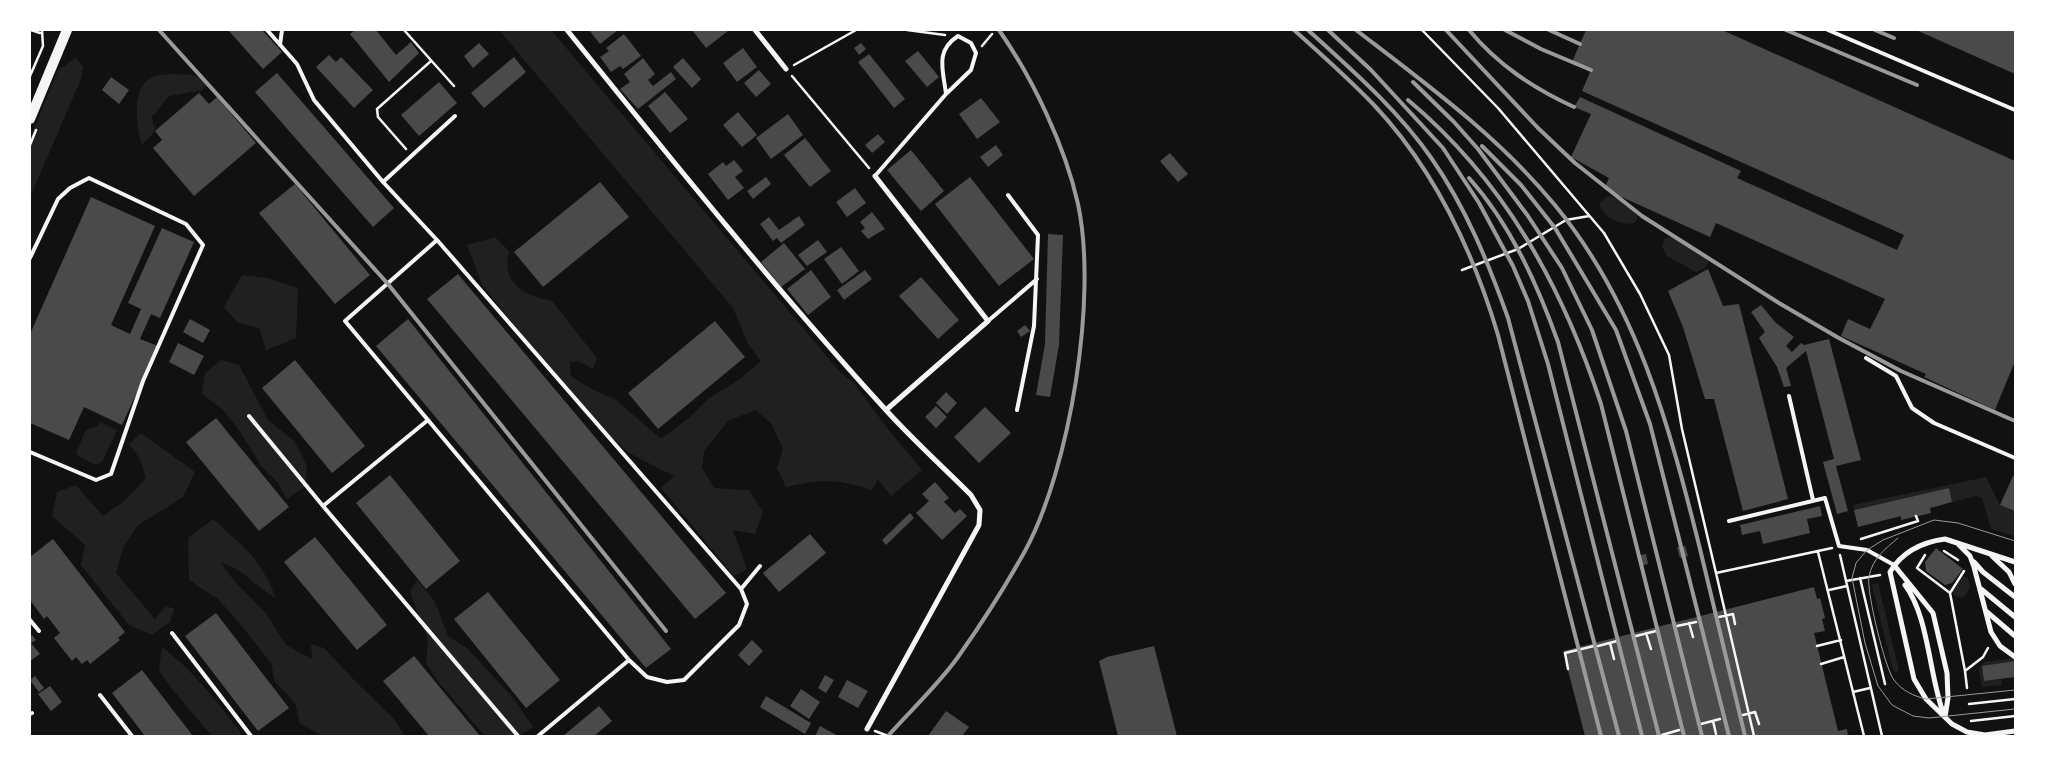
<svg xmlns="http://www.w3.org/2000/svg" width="2045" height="766" viewBox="0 0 2045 766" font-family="'Exo 2',sans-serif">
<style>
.green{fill:#202020}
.building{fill:#4a4a4a}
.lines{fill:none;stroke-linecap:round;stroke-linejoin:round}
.path{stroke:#f5f5f5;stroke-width:2.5}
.service{stroke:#f5f5f5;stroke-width:4}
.minor{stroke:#f5f5f5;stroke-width:5}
.secondary{stroke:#f5f5f5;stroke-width:10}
.tram{stroke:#9a9a9a;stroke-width:1}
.rail{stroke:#9a9a9a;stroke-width:4}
</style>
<rect width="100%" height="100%" fill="#111"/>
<path class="green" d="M499 30H551L841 373 853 382 888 429 922 470 891 496 877 478 876 484 871 490C835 478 822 479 786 487L777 468 783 449 771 423 755 410 728 421 704 451 702 468 714 488 749 490 763 512 755 534 733 530 747 569 734 576 661 488 674 476 629 453 581 410 482 284 467 245 495 237 509 251C501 283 524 296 552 301L597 358 593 369 578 361 570 362 571 376 592 389 616 400 661 439 691 416 709 398 740 379 761 361 748 344 733 308Z
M76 58 83 67 81 79 30 197V139L58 70Z
M171 74 193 75 207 81 203 90 169 96 152 117 155 131 142 145C136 126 130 84 155 76 160 75 166 75 171 74Z
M1607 196C1619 196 1633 207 1638 218L1634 223C1620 226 1604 218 1599 204Z
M1671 237 1708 256V263L1705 268 1696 272 1667 256 1662 246 1665 238Z
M242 275 267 278 298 288 296 338 266 350 259 328 238 323 224 307Z
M221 360 239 365 268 420 294 441 307 465 305 487 287 499 278 483 261 466 239 430 222 409 202 394 205 373Z
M100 422 117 430 102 462 96 465 78 456 76 452 86 430 98 426Z
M141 433 195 472 183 497 138 525 123 548 116 573 155 619 166 606 174 609 170 622 152 635 129 625 81 565 85 545 52 516 57 492 76 485 103 516 124 501 146 478 140 459 129 444Z
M1986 477 2000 505 2015 511V536L1991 529 1982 498 1976 496 1952 502 1949 488 1854 510 1853 505Z
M213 519C244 547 260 558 276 598 254 587 245 569 220 562L235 582 265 612 286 645 312 659 311 644 324 648 354 680 393 718 405 736H323L300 724 295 703 275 682 271 663 245 630 219 600 189 580 188 538Z
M1963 576 1968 578 1970 587 1966 595 1961 598 1954 595 1953 591Z
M417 580 435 602 448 636 467 648 513 698 533 727 519 736H485L440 684 426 663 428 641 410 592Z
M1878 583 1899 671 1894 672 1891 663 1872 585Z
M162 647C194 671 217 702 241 733L240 736H212L172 689 159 670Z
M2015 658V661L1982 666 1984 681 2001 679 2002 685 1982 687 1979 668 1984 662Z"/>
<path class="building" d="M228 30H262L282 52 263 69Z
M355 30H376L396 55 411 42 419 53 389 82 350 34Z
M589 30H618L600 44Z
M692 30H727L728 31 706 48Z
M1586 30H1722L2015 161V361L1995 410 1924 377 1926 374 1841 336 1848 319 1870 329 1885 299 1716 223 1710 237 1604 189 1609 178 1571 157 1591 114 1574 107 1580 97 1741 171 1737 178 1897 250 1904 235 1582 91 1591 70 1572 62Z
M1916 30H2015V74Z
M624 34 641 56 623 69 620 66 611 72 600 57 609 51 606 48Z
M479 43 489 54 473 68 464 56Z
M861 43 866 49 859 55 854 48Z
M743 48 757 67 737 82 723 63Z
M918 51 939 77 927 87 905 61Z
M869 54 905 99 894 108 858 62Z
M329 55 336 62 341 57 373 90 354 108 316 67Z
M514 57 526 72 484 108 471 93Z
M643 58 655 74 648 80 653 86 671 72 676 79 638 109 620 89 630 82 624 74Z
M683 58 701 79 692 88 673 67Z
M759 70 771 84 756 97 744 83Z
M277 73 394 208 373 227 255 92Z
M111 77 129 90 119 104 102 90Z
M439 82 457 103 419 136 401 115Z
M665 92 688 119 670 133 648 106Z
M199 93 209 104 217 97 256 143 194 196 153 148 162 140 155 131Z
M981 98 1000 122 977 139 959 114Z
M738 112 757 135 742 147 723 125Z
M788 114 803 135 771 159 756 138Z
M878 134 885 142 872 153 865 145Z
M805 138 831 171 810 187 784 155Z
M996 145 1003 155 988 167 980 157Z
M911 150 944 191 921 211 887 170Z
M1170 153 1188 174 1178 182 1160 161Z
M734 160 743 171 735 177 744 188 728 200 708 174 723 162 726 166Z
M766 177 771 184 753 199 747 191Z
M970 177 1034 259 999 286 935 204Z
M600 182 629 217 543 287 514 252Z
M295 184 370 275 335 304 259 213Z
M855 188 866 203 847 217 836 202Z
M91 197 155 226 111 325 130 334 141 309 128 303 162 228 194 242 160 318 151 314 140 339 158 346 122 425 84 407 69 440 30 423V334Z
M872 212 885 229 868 239 861 231 865 228 860 222Z
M799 216 805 225 781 243 777 238 773 241 760 224 769 217 779 230Z
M1048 234 1063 235 1059 345 1050 397 1036 395 1045 344Z
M818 240 827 252 807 266 798 255Z
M784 243 805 269 781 287 761 262Z
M841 247 859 271 842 284 824 259Z
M1708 269 1723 306 1739 304 1788 499 1743 511 1714 399H1705L1683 327 1668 291Z
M811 270 831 297 808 315 787 289Z
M865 270 872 279 844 300 837 290Z
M458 274 726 593 695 619 427 299Z
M921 277 959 320 938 339 899 296Z
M1761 305 1776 323 1794 337 1786 346 1792 352 1801 343 1804 345 1829 339 1861 460 1836 466 1848 511 1837 514 1823 462 1834 459 1806 351 1786 368 1791 386 1784 387 1777 367 1759 338 1765 332 1751 312Z
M190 319 210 330 203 343 183 332Z
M408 319 671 649 646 668 376 346Z
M715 321 745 357 658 429 628 393Z
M1025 325 1030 331 1021 337 1017 331Z
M178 343 204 356 194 375 169 362Z
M295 360 365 446 332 473 262 388Z
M946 392 957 403 947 414 936 403Z
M936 406 947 417 936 428 925 417Z
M985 407 1011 433 979 463 954 437Z
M216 418 289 507 259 531 186 442Z
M390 475 460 561 426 589 356 503Z
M2013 476 2015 477V511L2000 505Z
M935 482 949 498 944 502 955 513 960 509 967 516 942 540 916 513 929 501 922 494Z
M1949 488 1952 502 1930 508 1931 513 1901 520V516L1858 527 1854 510Z
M1820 506 1822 516 1807 519 1810 533 1763 544 1760 531 1742 535 1740 525Z
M910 513 914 518 886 545 882 540Z
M810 534 826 553 779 592 763 573Z
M315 537 387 625 357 650 284 562Z
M53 539 125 632 118 638 120 640 90 664 87 660 82 664 76 657 72 661 54 638 60 633 47 616 44 619 30 600V557Z
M1685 546 1688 556 1680 558 1677 547Z
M1936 548 1963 569 1952 583 1945 585 1926 571 1925 562Z
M1646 554 1648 564 1640 566 1637 556Z
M1814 587 1817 599 1820 598 1825 618 1822 619 1825 631 1814 633 1838 731 1847 729 1848 736H1585L1563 651Z
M488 592 560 680 526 708 454 619Z
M216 613 289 708 258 731 185 636Z
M32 635 36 640 31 643 40 654 30 661V637Z
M752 640 763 651 749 666 738 655Z
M1154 646 1177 736H1118L1099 661 1107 657Z
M414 656 480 736H429L383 681Z
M2015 661V677L1984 681 1982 666Z
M142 670 193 736H145L112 693Z
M825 675 834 680 826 693 818 688Z
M35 676 44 688 39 692 30 680Z
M847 680 868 691 858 708 838 697Z
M50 686 62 702 51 711 38 694Z
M801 689 820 702 809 719 790 706Z
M766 696 811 723 805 734 760 707Z
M599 706 612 721 594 736H563Z
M946 711 969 727 962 736H928Z
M820 726 838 736H815Z"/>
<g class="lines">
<path class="path" d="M31 30 40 33
M404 30 454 86
M907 30 945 35
M1422 30 1498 108 1604 233 1640 294 1669 355 1682 429 1716 573
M982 46 992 34
M794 65 856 30
M30 76 43 46 42 30
M792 76 869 168
M30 145 36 130
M406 149 378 117 377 109 431 61
M1462 270 1518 249 1566 220 1589 216
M1861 539 1918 521 1916 516
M1944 551 1958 560
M1818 552 1864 736
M1840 555 1882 736
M1925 555 1917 568 1950 593
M1964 571 1950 593 1965 671
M1860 578 1885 684
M1846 581 1880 575
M1829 590 1847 586
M1719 617 1733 614 1735 624
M1689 623 1693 637
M1677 626 1696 622
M1646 633 1651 649
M1636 636 1656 631
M1610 643 1614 659
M1598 646 1617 641
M1817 646 1841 640
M1821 664 1844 657
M1568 669 1565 653 1594 646
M1967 688 1965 671 1983 657 1988 648
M1853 692 1870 688
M1969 704 2015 699
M1743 715 1755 712 1759 724
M1713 721 1716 734
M1971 721 2015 716
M1701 724 1720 719
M875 731 888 736
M1662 735 1679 730
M1754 736 1716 573 1832 548"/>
<path class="service" d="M267 30 297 64 314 100 383 182
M1828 30 2015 110
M280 45 282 30
M875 176 946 94C943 69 935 51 958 36L971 43 976 53 971 70 946 94
M1008 195 1038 235 1034 326 1017 410
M437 240 741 589 747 604 739 625 684 680 667 682 647 677 629 660 345 321Z
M437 240 383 182 455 116
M30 258 58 199 70 188 89 178 186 224 203 245 143 381 111 474 96 480 30 452
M988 321 1037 279
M1866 358 1896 376 1912 408 1934 423 2015 458
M1789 396 1813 500
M249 416 323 506
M428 420 323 506 518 736
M1729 521 1825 498 1839 546 1867 550 1894 565
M741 589 760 566
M30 620 39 631
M172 633 251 736
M100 695 132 736
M30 714 32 713
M538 736 629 660"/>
<path class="minor" d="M567 30C671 159 774 287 885 409 912 439 942 466 971 495L980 510 979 525 867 729
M755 30 786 69
M875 176 988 321 886 410
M1959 545 1970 556 1974 567 1991 632 2000 646 2015 657
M1992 556 2009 572 2015 584
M1974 562 1983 572 2015 597
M2015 562 1945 539C1923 542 1902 552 1890 572L1914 679 1926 699 1952 724 1967 732 1985 735 2015 731
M1894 565 1933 613 1947 673 1948 698 1945 717
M1905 585C1929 617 1929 676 1944 715
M1981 589 2015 617
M1987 612 2015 636"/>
<path class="secondary" d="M30 119 67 30"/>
<path class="tram" d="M1898 538C1885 549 1872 559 1869 577 1866 590 1885 669 1894 680 1902 691 1914 696 1926 699L2015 690
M2015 541 1958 523 1934 520 1883 540 1867 550 1856 563 1852 578 1865 643 1878 686 1892 705 1913 716 1929 718 2015 709"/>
<path class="rail" d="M159 30 388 284 666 631
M1294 30C1321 54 1349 79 1374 105 1435 170 1473 251 1498 335L1601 736
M1308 30C1352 70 1398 110 1432 159 1466 208 1488 262 1508 318L1619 736
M1328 30 1371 70 1443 148 1479 203 1513 266 1528 301 1548 364 1642 736
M1356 30C1425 83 1498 136 1554 204 1637 304 1669 425 1700 549 1715 611 1730 674 1745 736
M1446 30 1538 128 1575 163 1642 216 1779 303 1837 337 1901 371 2015 421
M1469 30C1498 65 1533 88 1574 107
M1505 30 1541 49 1591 70
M1549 30 1580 44
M1786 30 1917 85
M1875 30 1894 38
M1413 82 1454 122 1478 149 1528 216 1562 268 1592 330 1626 431 1702 736
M1408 100C1505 181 1562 286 1601 404L1684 736
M1482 146 1521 185 1555 228 1616 330 1650 424 1729 736
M1469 178C1511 225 1537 284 1558 342L1659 736
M888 736C911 710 938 685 958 657 982 623 1005 587 1025 551 1070 468 1098 297 1078 204 1065 146 1033 79 999 30"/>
</g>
<rect width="2045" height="766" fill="none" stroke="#ffffff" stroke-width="62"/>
</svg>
